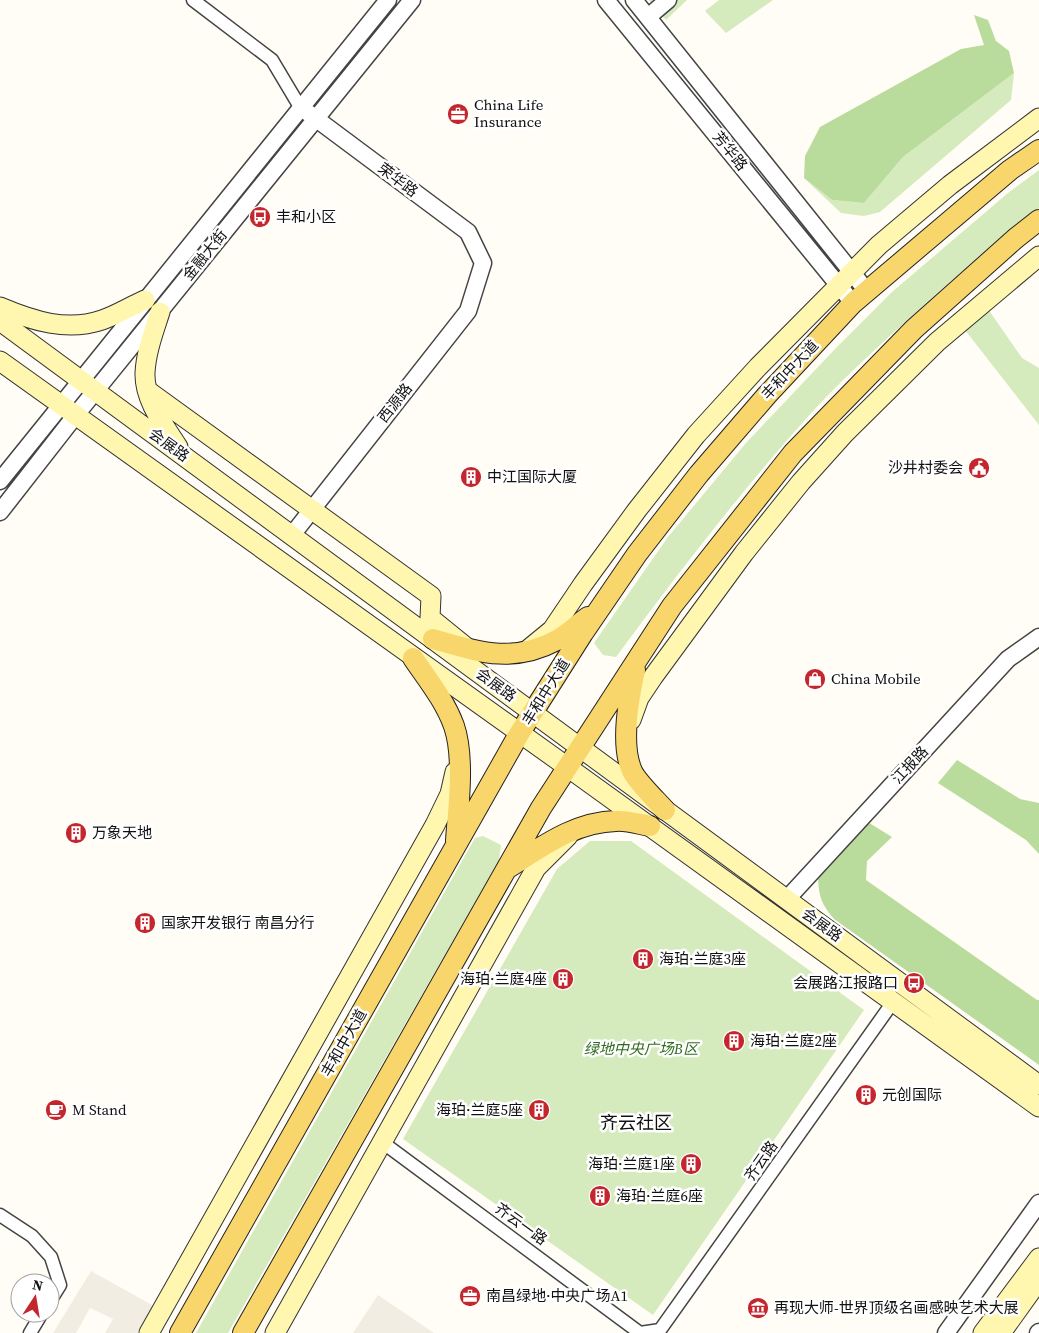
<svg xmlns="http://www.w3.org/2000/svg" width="1039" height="1333" viewBox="0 0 1039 1333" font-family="'Source Serif 4','Noto Sans SC',serif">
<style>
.green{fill:#d5ebbd}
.forest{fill:#b9dc9c}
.plaza{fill:#f1ede2}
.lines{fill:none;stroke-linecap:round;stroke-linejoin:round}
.minor-casing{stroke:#444;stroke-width:15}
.tertiary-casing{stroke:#444;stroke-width:19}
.secondary-casing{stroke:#333;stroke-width:21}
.primary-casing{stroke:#222;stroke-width:22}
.minor{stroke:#fff;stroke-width:12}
.tertiary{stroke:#fff;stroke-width:16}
.secondary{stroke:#fff6b0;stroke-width:19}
.primary{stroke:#f9d66b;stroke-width:20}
.labels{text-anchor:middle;stroke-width:5;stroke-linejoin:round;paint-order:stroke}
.poi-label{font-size:15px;fill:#111;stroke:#fff;text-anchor:start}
.street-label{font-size:15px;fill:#111;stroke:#fff}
.park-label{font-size:15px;font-style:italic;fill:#2f6b1f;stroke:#fff}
.quarter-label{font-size:18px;fill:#111;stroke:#fff}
</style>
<rect width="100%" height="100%" fill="#fffdf5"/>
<path class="green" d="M649 0H687L666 20Z
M719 0H773L726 33 705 11Z
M1014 73 1011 100 880 212 864 216 841 213 804 178 832 200 864 203 903 157Z
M1039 170V208C992 244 948 283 904 323 870 354 835 386 804 421 737 496 676 576 616 657L603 655 594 643 668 537 746 443 836 348 892 292 1008 193Z
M988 309 1022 358 1039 368V425L965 330Z
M483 836 501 845 499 860 228 1333H196L475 838Z
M590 841H631L864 1010 653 1315 403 1139 557 869Z"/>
<path class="forest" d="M974 15 988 20 996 41 1009 51 1014 73 903 157 864 203 832 200 804 178 805 156 820 127 961 49 984 45Z
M957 760 1020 799 1039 803V854L1026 840 938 783Z
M866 821 892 837 867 861 866 880 1037 1000H1039V1065L834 919C821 903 819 897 818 877Z"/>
<path class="plaza" d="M91 1271 154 1306 138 1333H105L113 1319 90 1308 76 1333H53Z
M378 1295 434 1333H353Z"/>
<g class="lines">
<g class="minor-casing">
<path id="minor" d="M193 0 272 60 300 107
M382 1142 640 1333 660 1330 893 1002
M0 1215 32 1236 51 1257 60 1285 50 1301
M30 1333 42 1313"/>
</g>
<g class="tertiary-casing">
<path id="tertiary" d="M606 0 853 303
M634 0 866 290
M648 17 668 0
M0 481 388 0
M0 512 75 416 412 0
M292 535 468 311 483 263 468 232 307 112
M786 900 1008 659 1039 637
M946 1333 1039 1203
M1038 1333 1039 1332"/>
</g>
<g class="secondary-casing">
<path id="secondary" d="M0 307C33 321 67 332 102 320 117 315 131 306 145 300
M160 312C154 331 146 352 145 373 144 400 164 425 178 447
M0 321 1039 1085
M0 361 566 766 1039 1107
M148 391 431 596 430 618 467 648
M530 648 552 630 583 584 637 510 696 435 758 367 879 245 950 185 1039 118
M631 720 639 698 653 677 744 553 801 482 845 433 937 342 1039 256
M149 1333 435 825 450 794 455 772
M275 1333 536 868 568 836
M983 1333 1039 1258
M1001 1333 1039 1280"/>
</g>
<g class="primary-casing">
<path id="primary" d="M433 639C479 652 512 664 557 640 568 634 578 624 588 617
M413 658C428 680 445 701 454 726 465 758 458 808 456 841
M635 670C629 698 620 744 632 771 637 782 656 800 665 810
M508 868C542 847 574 822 616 821 626 820 639 824 650 826
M180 1333 519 734 583 633 637 554 699 474 767 395 853 303 1010 170 1039 150
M243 1333 541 808 672 606 793 453 914 329 1016 238 1039 220"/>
</g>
<use href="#minor" class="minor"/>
<use href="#tertiary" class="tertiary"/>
<use href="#secondary" class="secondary"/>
<use href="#primary" class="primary"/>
</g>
<defs>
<g id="office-disc" transform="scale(1.125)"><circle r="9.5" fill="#c4262e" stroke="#fff"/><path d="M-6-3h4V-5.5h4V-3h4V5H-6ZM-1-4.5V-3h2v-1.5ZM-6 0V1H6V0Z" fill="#fff"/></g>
<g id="bus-disc" transform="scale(1.125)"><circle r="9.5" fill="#c4262e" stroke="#fff"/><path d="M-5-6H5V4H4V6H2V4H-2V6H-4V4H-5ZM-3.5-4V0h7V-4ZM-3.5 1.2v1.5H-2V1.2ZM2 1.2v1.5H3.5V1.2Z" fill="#fff"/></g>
<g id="civic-disc" transform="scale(1.125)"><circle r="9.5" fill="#c4262e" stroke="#fff"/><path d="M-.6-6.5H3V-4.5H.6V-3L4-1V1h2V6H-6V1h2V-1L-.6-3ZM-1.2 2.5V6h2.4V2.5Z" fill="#fff"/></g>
<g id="building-disc" transform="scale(1.125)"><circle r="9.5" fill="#c4262e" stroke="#fff"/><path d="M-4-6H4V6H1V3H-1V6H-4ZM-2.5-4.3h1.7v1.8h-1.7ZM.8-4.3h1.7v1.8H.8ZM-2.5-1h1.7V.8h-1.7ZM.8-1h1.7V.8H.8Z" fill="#fff"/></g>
<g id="shop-disc" transform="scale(1.125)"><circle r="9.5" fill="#c4262e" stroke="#fff"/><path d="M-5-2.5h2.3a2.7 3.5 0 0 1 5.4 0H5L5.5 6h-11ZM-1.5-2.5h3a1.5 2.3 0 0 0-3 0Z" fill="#fff"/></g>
<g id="cafe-disc" transform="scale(1.125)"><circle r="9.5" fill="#c4262e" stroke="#fff"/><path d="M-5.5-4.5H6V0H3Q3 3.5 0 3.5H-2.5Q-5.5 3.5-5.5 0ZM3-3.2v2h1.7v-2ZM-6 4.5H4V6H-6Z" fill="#fff"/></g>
<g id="museum-disc" transform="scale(1.125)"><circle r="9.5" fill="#c4262e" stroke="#fff"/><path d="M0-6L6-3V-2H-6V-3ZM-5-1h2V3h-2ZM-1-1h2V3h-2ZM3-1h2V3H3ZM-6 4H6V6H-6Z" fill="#fff"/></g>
</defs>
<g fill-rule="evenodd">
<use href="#office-disc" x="458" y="114"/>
<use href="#bus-disc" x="260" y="217"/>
<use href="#civic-disc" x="979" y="468"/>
<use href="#building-disc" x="471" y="477"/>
<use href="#shop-disc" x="815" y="679"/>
<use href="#building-disc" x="76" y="833"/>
<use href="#building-disc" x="145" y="923"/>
<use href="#building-disc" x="643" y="959"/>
<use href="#building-disc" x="563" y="979"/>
<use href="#bus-disc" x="914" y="983"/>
<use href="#building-disc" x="734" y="1041"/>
<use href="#building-disc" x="866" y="1095"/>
<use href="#cafe-disc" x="56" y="1110"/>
<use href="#building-disc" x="539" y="1110"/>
<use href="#building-disc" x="691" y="1164"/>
<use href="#building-disc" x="600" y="1196"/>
<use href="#office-disc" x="470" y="1296"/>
<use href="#museum-disc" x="758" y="1308"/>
</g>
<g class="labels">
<g class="poi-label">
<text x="474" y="110">China Life<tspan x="474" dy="17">Insurance</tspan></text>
<text x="276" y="222">丰和小区</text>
<text x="963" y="473" text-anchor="end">沙井村委会</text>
<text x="487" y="482">中江国际大厦</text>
<text x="831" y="684">China Mobile</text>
<text x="92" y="838">万象天地</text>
<text x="161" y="928">国家开发银行 南昌分行</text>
<text x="659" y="964">海珀·兰庭3座</text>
<text x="547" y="984" text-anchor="end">海珀·兰庭4座</text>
<text x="898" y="988" text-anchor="end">会展路江报路口</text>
<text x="750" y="1046">海珀·兰庭2座</text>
<text x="882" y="1100">元创国际</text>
<text x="72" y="1115">M Stand</text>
<text x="523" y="1115" text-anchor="end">海珀·兰庭5座</text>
<text x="675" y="1169" text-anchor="end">海珀·兰庭1座</text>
<text x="616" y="1201">海珀·兰庭6座</text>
<text x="486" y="1301">南昌绿地·中央广场A1</text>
<text x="774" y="1313">再现大师-世界顶级名画感映艺术大展</text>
</g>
<g class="street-label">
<text transform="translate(730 151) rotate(51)" y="5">芳华路</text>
<text transform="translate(398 180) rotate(37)" y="5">荣华路</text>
<text transform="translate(205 255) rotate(-51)" y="5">金融大街</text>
<text transform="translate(790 370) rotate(-47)" y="5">丰和中大道</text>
<text transform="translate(395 403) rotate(-52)" y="5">西源路</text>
<text transform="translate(169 445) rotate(36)" y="5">会展路</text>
<text transform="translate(496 685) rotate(36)" y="5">会展路</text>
<text transform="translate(546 692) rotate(-58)" y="5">丰和中大道</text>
<text transform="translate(910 765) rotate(-47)" y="5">江报路</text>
<text transform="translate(822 925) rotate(36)" y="5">会展路</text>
<text transform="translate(344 1043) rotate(-60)" y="5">丰和中大道</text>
<text transform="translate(761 1161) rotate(-55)" y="5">齐云路</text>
<text transform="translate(521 1224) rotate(36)" y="5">齐云一路</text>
</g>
<g class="park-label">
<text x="641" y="1054">绿地中央广场B区</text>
</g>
<g class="quarter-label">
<text x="636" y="1129">齐云社区</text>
</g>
</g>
<g transform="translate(35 1298) rotate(12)"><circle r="24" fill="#ffffff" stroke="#a0a0a0"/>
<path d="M0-4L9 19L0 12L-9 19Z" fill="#c4262e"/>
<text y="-8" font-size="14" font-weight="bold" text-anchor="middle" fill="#111111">N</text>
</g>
</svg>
